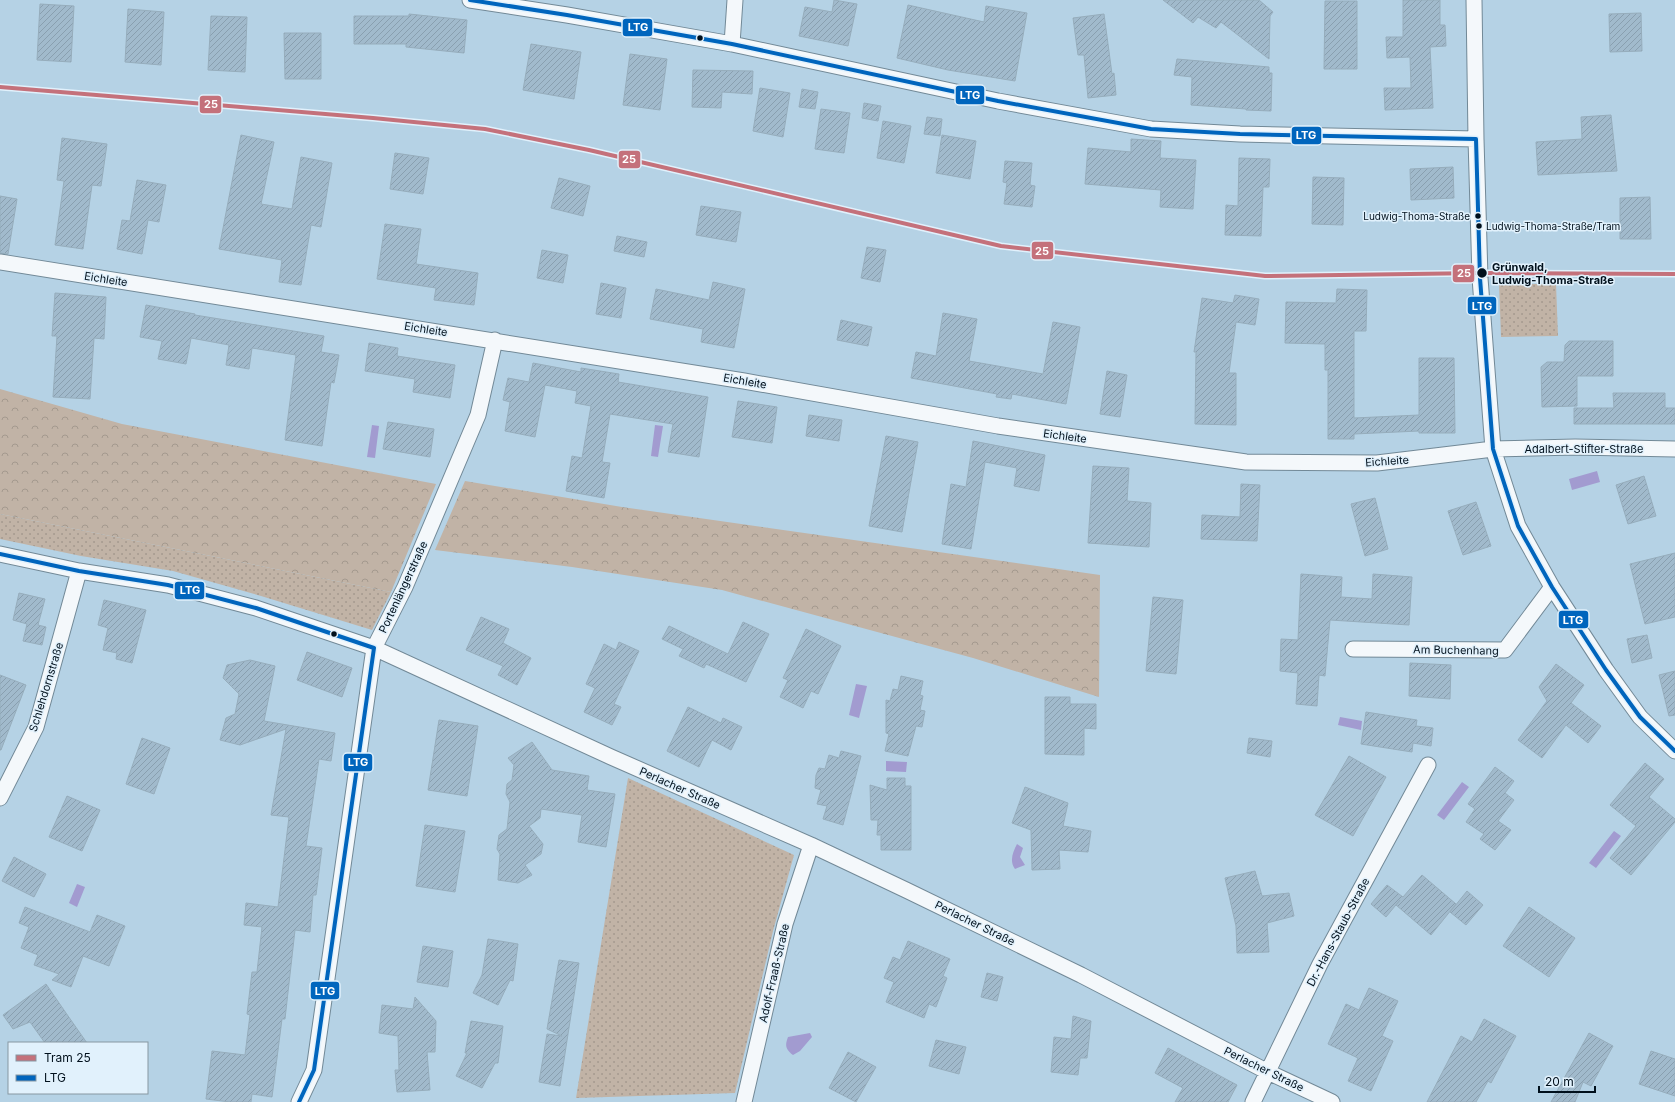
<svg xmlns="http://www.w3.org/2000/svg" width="1675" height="1102" viewBox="0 0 1675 1102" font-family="Inter,sans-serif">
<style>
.green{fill:url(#green-dots)}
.forest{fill:url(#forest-crowns)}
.water{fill:#a29bd0}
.building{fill:url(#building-hatch);stroke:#96adbc}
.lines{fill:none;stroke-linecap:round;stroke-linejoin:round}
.minor-casing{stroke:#728997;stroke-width:17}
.minor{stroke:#f4f8fb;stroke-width:15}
.bus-1-casing{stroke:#e1f1fc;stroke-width:7}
.bus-1{stroke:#0065bd;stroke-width:4}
.tram-1-casing{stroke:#e1f1fc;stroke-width:7}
.tram-1{stroke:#c4717b;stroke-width:4}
.bus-dot{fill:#00101c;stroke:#e1f1fc;stroke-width:1.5}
.labels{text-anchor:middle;stroke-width:3;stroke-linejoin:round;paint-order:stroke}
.bus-label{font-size:10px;fill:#00101c;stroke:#e1f1fc;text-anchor:end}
.stop-label{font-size:11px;font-weight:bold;fill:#00101c;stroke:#e1f1fc;text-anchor:start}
.street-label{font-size:11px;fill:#00101c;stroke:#e1f1fc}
.line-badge{stroke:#e1f1fc;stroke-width:1.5}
.badge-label{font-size:11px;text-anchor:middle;font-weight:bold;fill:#fff}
</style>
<defs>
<pattern id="green-dots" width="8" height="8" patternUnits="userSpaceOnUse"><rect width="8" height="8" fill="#c1b3a6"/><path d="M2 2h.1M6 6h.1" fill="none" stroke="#a4998e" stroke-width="1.8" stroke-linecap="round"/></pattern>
<pattern id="forest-crowns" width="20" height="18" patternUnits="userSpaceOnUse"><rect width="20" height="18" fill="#c1b3a6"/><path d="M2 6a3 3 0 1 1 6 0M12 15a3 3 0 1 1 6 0" fill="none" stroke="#a4998e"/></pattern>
<pattern id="building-hatch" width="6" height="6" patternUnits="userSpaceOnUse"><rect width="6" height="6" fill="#a1bacc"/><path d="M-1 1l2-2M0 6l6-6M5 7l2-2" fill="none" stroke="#899faf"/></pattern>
</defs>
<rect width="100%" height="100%" fill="#b5d2e5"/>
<path class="green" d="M1499 284H1556L1558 336 1501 337Z
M0 514 391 592 372 630 261 596 173 571 81 556 0 539Z
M628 778 794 855 773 931 735 1093 576 1098Z"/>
<path class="forest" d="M0 389 122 424 436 484 391 592 0 514Z
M465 481 622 507 1100 575 1099 697 973 658 722 590 572 567 435 550Z"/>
<path class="water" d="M372 425 379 426 375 458 367 457Z
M655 425 663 426 658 457 651 456Z
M1597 471 1600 482 1572 490 1569 479Z
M856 684 867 686 859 718 849 715Z
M1340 717 1362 721 1361 730 1338 725Z
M886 761 907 762 906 772 886 771Z
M1462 782 1469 787 1444 820 1437 815Z
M1614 831 1621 836 1596 868 1589 863Z
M1017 844 1023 848 1020 857 1025 865 1015 869C1009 861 1013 852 1017 844Z
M77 884 85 887 77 907 69 903Z
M810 1033 812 1037 800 1051 793 1055C785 1049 785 1045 788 1037Z"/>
<path class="building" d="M834 0 857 4 848 46 799 36 805 7 832 12Z
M1163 0H1259L1273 12 1270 16 1269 59 1221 22 1216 28 1198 17 1193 23Z
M1403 0H1440V25H1445L1446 46 1430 47 1433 108 1385 110 1384 88H1411L1410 57 1387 58 1386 37H1403Z
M1325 1H1357V69H1324Z
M40 4 74 6 71 62 37 60Z
M908 5 984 22 986 6 1027 13 1015 81 948 70 897 58Z
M128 9 164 12 161 65 125 62Z
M1641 13 1642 51 1610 52 1609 14Z
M409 14 467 20 464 53 406 47V44H354V16H409Z
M1104 14 1112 74 1114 73 1116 95 1088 98 1084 55H1078L1073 18Z
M211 16 247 17 245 72 208 70Z
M284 33H321V79H285Z
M531 44 581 52 574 99 523 90Z
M630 54 667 59 660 110 623 105Z
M1177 59 1269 67V73H1272L1271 111 1246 110V109L1191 105 1192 77 1174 75Z
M693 70 753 71 752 94 722 92 721 108 692 107Z
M760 88 790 93 783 137 753 131Z
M802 89 818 92 815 109 799 107Z
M864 103 881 106 878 121 862 118Z
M821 109 850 113 844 153 815 149Z
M1611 115 1617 171 1538 175 1536 142 1582 139 1581 117Z
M927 117 942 119 940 136 924 134Z
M883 121 911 126 904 163 877 158Z
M241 135 274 142 261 204 292 209 301 157 332 163 321 227 311 225 301 285 279 282 282 260 219 249Z
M942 135 976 141 970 179 936 173Z
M62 138 107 144 101 186 92 185 83 249 55 245 64 181 57 180Z
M1131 139 1161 141 1160 158 1196 160 1193 209 1160 207 1161 190 1085 184 1088 148 1131 152Z
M395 153 429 158 423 194 390 189Z
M1239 158 1270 159 1269 187H1263L1261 236 1225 235 1226 205 1238 206Z
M1005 161 1032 163 1030 185 1035 186 1032 207 1004 204 1007 183 1003 182Z
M1453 167 1454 198 1411 200 1410 169Z
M1313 177 1344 178 1343 225 1312 224Z
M559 178 590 186 583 216 551 208Z
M137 180 166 185 159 222 148 220 142 254 117 249 122 220 130 221Z
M0 196 17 199 8 254 0 253Z
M1650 197 1651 239H1620V198Z
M701 206 741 212 736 242 696 235Z
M385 224 421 229 416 264 478 273 474 305 434 300 436 288 377 279Z
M617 236 647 242 644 257 614 251Z
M867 247 886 250 880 282 861 278Z
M542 250 568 255 563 283 537 278Z
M713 282 745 289 734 348 701 342 703 329 650 319 656 289 709 300Z
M601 283 626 288 621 318 596 314Z
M1337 289 1367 290 1366 331H1354V418L1419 415V358H1454L1455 433H1419V431L1354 434V439H1328V370H1325V344L1285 343 1286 302 1336 303Z
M55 293 106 297 104 339 94 338 90 399 53 397 57 336H52Z
M1235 295 1259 299 1255 325 1236 322 1229 373H1236V425L1195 424 1196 352H1194L1202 298 1233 303Z
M146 305 195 314V315L324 336 321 352 339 355 334 383 331 382 322 446 285 440 296 355 252 348 249 369 226 365 229 345 191 338 186 364 158 359 162 341 140 337Z
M943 313 977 319 969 361 1043 374 1053 322 1080 327 1066 404 1012 394 1011 399 996 397 997 394 911 378 916 352 936 356Z
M841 320 872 327 868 346 837 340Z
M1569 341H1613V376H1577V406L1542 407 1541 367 1547 362H1564L1565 345Z
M369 343 398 348 397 356 455 365 450 398 413 392 415 379 365 371Z
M533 363 581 372V368L619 374 618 382 708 397 699 457 668 452 673 424 610 414 602 462 610 463 604 498 566 491 572 456 582 458 591 406 575 403 577 391 545 385 535 437 505 431 510 402 503 400 508 378 529 382Z
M1107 371 1127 375 1120 417 1100 414Z
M1613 393H1665V408H1675V424H1574V408H1614Z
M738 401 777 407 772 443 732 437Z
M809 415 842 420 839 441 806 436Z
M388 422 434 429 430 457 383 449Z
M886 436 918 442 902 532 869 526Z
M973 441 1045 455 1039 491 1014 486 1017 468 985 462 971 549 942 544 951 484 966 487Z
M1093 466 1129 468 1127 501 1151 503 1149 547 1088 543Z
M1644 476 1656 516 1628 524 1616 485Z
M1241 484 1260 485 1257 541 1201 539 1202 515 1240 517Z
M1375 498 1388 549 1365 556 1351 504Z
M1476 502 1491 546 1463 555 1448 511Z
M1675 553V617L1645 624 1630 564Z
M1301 574 1342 577 1341 597 1372 599 1373 574 1412 577 1409 625 1330 620 1325 676 1319 675 1317 706 1296 704 1298 673 1280 671 1281 639 1298 640Z
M19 593 45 599 38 625 46 627 42 645 23 641 27 624 13 620Z
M1153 597 1183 600 1176 674 1146 671Z
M104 600 146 610 132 663 116 659 117 653 103 650 108 628 98 625Z
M481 617 509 629 503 643 531 658 517 685 498 675 503 666 466 650Z
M743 622 769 634 746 682 706 664 704 668 679 656 683 649 662 639 669 626 728 654Z
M806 629 841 646 818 694 811 691 803 708 780 697 788 680 783 678Z
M1647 635 1652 658 1632 663 1627 639Z
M619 642 639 651 614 704 621 707 612 725 584 712 595 688 586 684 604 644 616 650Z
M307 652 352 668 342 697 297 680Z
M250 660 275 666 264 721 335 733 331 761 319 759 306 846 322 848 316 895H313L310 932 295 930 285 1019H282L272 1097 252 1094 251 1102H230L206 1099 212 1051 245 1055 250 1015 247 1014 252 972H257L262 927 244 925 246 903 278 907 289 817 271 815 286 729 240 745 220 740 226 718 235 714 239 694 223 678 227 665Z
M1410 663 1451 665 1450 699 1409 696Z
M1556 664 1584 685 1571 703 1601 726 1588 743 1566 725 1542 758 1518 740 1547 701 1539 687Z
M1675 671V715L1669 716 1659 675Z
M0 675 26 685 1 750H0Z
M901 676 923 681 920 695 923 696 920 710 925 711 922 727 916 726 908 756 885 751 889 734 886 733V700L890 701 893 689 898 690Z
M1045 697H1070V704H1096V729L1084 728V755L1045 754Z
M688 707 721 723 723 718 742 727 731 750 712 740 699 767 667 751Z
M1366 712 1417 720 1416 726 1433 728 1431 746 1413 743 1412 752 1361 744Z
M439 720 478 726 467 796 428 790Z
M142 738 170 748 154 794 126 784Z
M1249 738 1272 741 1270 757 1247 753Z
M532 742 552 770 589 776 587 790 615 794 606 847 578 842 582 815 541 809 540 818 529 826 543 844 541 854 525 865 532 875 518 883 498 880 500 854 497 849 499 835 507 829 510 802 506 794 507 784 512 780 514 765 508 758Z
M841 751 861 756 843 825 823 819 827 806 817 804 821 790 815 788 816 775 819 768 825 769 829 755 839 758Z
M1349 756 1386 777 1353 836 1315 815Z
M1645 763 1664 779 1649 797 1675 819V822L1631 875 1610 858 1636 826 1610 805Z
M1495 767 1514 781 1505 793 1514 800 1498 821 1511 830 1495 850 1480 839 1484 834 1466 822 1475 809 1468 804Z
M887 778H905V786H911V850H881V835H877L878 820H871L870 785 887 790Z
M1025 787 1068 803 1063 826 1091 831 1088 852 1059 850 1060 869 1032 870 1031 830 1012 823Z
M67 796 100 810 82 851 49 837Z
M425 825 465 831 455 892 416 886Z
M14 857 46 874 34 897 2 881Z
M1255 871 1262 896 1289 893 1294 916 1267 923 1269 952 1237 953 1236 926 1225 878Z
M1422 875 1456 904 1431 935 1396 905 1400 900 1386 917 1371 904 1387 885 1403 897Z
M1467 891 1483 905 1466 925 1450 912Z
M25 907 90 932 97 915 125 926 109 966 83 956 71 987 52 980 59 974 34 965 38 955 21 948 29 927 19 923Z
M1529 907 1575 938 1549 977 1503 946Z
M488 939 518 944 513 981 510 980 498 1005 473 993 482 975Z
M908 941 950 959 943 976 947 978 936 1007 929 1004 924 1018 886 1002 894 982 884 978 893 957 900 960Z
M423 946 453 951 448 987 417 982Z
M559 960 579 963 560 1086 539 1082 547 1034 562 1036 547 1029Z
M987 973 1003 977 997 1001 981 997Z
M46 984 66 1013 87 1043H45L30 1022 13 1029 3 1015Z
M1369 988 1398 1001 1382 1036 1393 1041 1371 1091 1348 1081 1358 1058 1328 1044 1346 1004 1359 1010Z
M415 997 436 1021 435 1052H427L430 1090 397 1092 395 1070H399L398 1036 379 1033 382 1005 413 1009Z
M1073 1016 1091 1021 1087 1058H1080L1078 1075 1051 1072 1054 1037 1071 1039Z
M1484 1019 1516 1036 1491 1083 1488 1081 1476 1102H1427L1461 1036 1472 1042Z
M471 1021 503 1026 498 1063H495L482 1088 456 1076 467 1053H465Z
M1589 1033 1613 1046 1591 1086 1583 1082 1575 1102H1551Z
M936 1040 966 1047 959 1074 929 1066Z
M1168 1048 1237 1085 1228 1102H1175L1183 1088 1155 1073Z
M1651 1051 1675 1059V1096L1639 1084Z
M848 1052 876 1067 856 1102 829 1088Z"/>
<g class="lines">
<g class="minor-casing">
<path id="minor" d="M470 0 567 15 732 44 998 101 1151 129 1240 134 1476 139
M1474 0 1476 139 1480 278 1493 449 1518 526 1552 587 1606 670 1640 717 1675 751
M732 44 735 0
M0 262 744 381 998 426 1246 462 1377 463 1493 449 1575 447 1675 449
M0 554 79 571 168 585 256 608 374 648 611 757 811 845 906 890 1081 975 1268 1072 1332 1102
M1353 649 1505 650 1552 587
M0 798 36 727 79 571
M299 1102 314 1070 374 648 405 587 478 415 495 340
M744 1102 785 924 811 845
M1253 1102 1320 964 1428 765"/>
</g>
<use href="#minor" class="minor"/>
<g class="bus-1-casing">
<path id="bus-1" d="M470 0 567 15 732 44 998 101 1151 129 1240 134 1476 139
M1476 139 1480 278 1493 449 1518 526 1552 587 1606 670 1640 717 1675 751
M0 554 79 571 168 585 256 608 374 648
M299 1102 314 1070 374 648"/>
</g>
<use href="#bus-1" class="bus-1"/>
<g class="tram-1-casing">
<path id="tram-1" d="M0 87 373 118 485 129 589 150 1001 246 1265 276 1480 273 1675 274"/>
</g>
<use href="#tram-1" class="tram-1"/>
</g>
<g class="bus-dot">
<circle cx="700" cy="38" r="3.5"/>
<circle cx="1478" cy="216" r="3.5"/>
<circle cx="1479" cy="226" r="3.5"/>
<circle cx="1482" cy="273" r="5.5"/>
<circle cx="334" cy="634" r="3.5"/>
</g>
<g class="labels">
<g class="bus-label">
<text x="1470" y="220">Ludwig-Thoma-Straße</text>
<text x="1486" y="230" text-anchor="start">Ludwig-Thoma-Straße/Tram</text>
</g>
<g class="stop-label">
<text x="1492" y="271">Grünwald,<tspan x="1492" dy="13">Ludwig-Thoma-Straße</tspan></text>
</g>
<g class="street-label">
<text transform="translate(106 279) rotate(9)" y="4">Eichleite</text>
<text transform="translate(426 329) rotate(9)" y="4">Eichleite</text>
<text transform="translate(745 381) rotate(10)" y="4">Eichleite</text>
<text transform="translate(1065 436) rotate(8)" y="4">Eichleite</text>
<text x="1584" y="453">Adalbert-Stifter-Straße</text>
<text transform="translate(1387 461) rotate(-4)" y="4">Eichleite</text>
<text transform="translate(403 587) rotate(-65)" y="4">Portenlängerstraße</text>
<text transform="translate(1456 650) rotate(1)" y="4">Am Buchenhang</text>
<text transform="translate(46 687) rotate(-73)" y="4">Schlehdornstraße</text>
<text transform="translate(680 788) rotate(24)" y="4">Perlacher Straße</text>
<text transform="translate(975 923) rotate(26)" y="4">Perlacher Straße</text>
<text transform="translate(1338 932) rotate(-62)" y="4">Dr.-Hans-Staub-Straße</text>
<text transform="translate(774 973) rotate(-77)" y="4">Adolf-Fraaß-Straße</text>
<text transform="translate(1264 1069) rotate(26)" y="4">Perlacher Straße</text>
</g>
</g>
<g class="line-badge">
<rect x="622" y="18" width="31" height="19" rx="4" fill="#0065bd"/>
<rect x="955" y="85" width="30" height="20" rx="4" fill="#0065bd"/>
<rect x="199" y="95" width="23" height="19" rx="4" fill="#c4717b"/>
<rect x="1291" y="126" width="31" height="19" rx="4" fill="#0065bd"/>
<rect x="618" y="150" width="23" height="19" rx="4" fill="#c4717b"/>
<rect x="1031" y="241" width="23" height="19" rx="4" fill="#c4717b"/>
<rect x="1452" y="264" width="23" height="19" rx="4" fill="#c4717b"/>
<rect x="1467" y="296" width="30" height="19" rx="4" fill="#0065bd"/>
<rect x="174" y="581" width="31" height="19" rx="4" fill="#0065bd"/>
<rect x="1558" y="610" width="31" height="19" rx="4" fill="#0065bd"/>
<rect x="343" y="753" width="30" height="19" rx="4" fill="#0065bd"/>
<rect x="310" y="981" width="30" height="19" rx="4" fill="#0065bd"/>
</g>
<g class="badge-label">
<text x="638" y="31">LTG</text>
<text x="970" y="99">LTG</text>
<text x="211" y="108">25</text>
<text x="1306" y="139">LTG</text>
<text x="629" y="163">25</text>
<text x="1042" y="255">25</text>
<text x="1464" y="277">25</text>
<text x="1482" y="310">LTG</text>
<text x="190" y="594">LTG</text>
<text x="1573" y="624">LTG</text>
<text x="358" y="766">LTG</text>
<text x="325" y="995">LTG</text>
</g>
<rect x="8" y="1042" width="140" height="52" fill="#e1f1fc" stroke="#8797a2"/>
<rect x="16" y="1055" width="20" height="6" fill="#c4717b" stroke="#8797a2"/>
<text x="44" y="1062" font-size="12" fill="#00101c">Tram 25</text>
<rect x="16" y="1075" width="20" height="6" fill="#0065bd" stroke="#8797a2"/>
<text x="44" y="1082" font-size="12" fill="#00101c">LTG</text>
<path d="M1539 1086v6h56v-6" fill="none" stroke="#00101c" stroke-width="2"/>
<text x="1545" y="1086" font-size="12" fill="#00101c" stroke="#e1f1fc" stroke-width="3" paint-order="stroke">20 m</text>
</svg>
